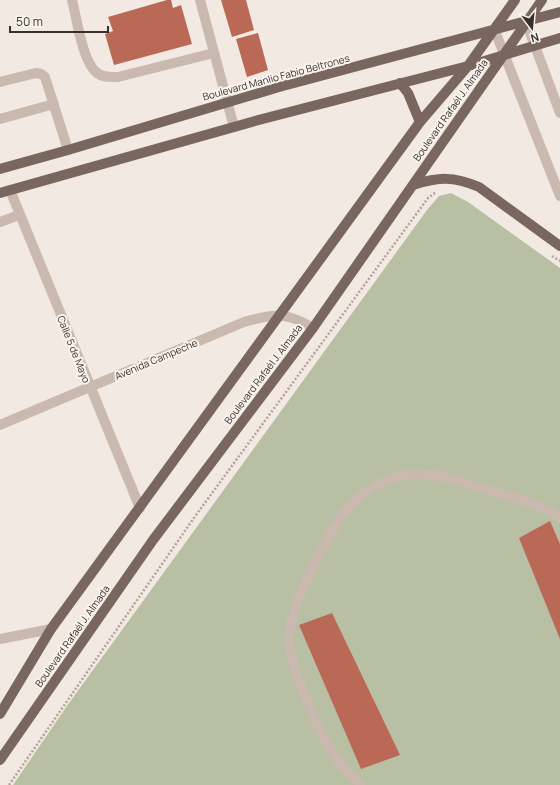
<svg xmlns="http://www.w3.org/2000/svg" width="560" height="785" viewBox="0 0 560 785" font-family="Manrope,sans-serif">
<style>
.green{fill:#b8bfa3}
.building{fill:#ba6957}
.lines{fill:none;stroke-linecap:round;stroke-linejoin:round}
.path{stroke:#b4a399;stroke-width:2.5;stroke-dasharray:2 2;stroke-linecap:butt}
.minor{stroke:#c9b9af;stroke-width:10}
.major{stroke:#78665f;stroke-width:10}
.labels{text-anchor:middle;stroke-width:4;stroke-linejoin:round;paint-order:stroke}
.street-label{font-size:10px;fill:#382f2c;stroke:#f9f3ee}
</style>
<rect width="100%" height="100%" fill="#f1e9e2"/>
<path class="green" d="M451 193 468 202 560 268V785H13L69 703 427 210 439 196Z"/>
<path class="building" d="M167 0H171L173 8 181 5 192 44 114 65 105 34 113 31 108 17Z
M221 0H246L254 30 232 37Z
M258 33 268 70 247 77 236 39Z
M550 521 560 544V639L519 538Z
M332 613 400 755 361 769 299 625Z"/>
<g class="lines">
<path class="path" d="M552 256 560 261
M9 785 196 515 428 198 436 192"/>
<path class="minor" d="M72 0C77 19 82 61 97 73 103 78 111 77 118 77L214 53
M200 0 234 127
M526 22 560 113
M495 31 560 196
M0 82 36 73 41 74 45 77 68 150
M0 119 54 104
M10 190 140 508
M0 222 19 215
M0 425 244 322C273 314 286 311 313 328
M0 639 51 629
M361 785C331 760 316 723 302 688 296 672 289 656 289 639 289 608 329 528 350 506 362 493 379 482 396 477 427 468 458 481 487 490 509 496 542 504 560 518"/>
<path class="major" d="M400 83 408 93 420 122
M0 169 68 150 279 87 560 12
M413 185C439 177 453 176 479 187L560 246
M0 193 255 121 468 66 560 38
M0 714 51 629 420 122 468 66 515 0
M0 760 153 540 313 328 542 0"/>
</g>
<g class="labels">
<g class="street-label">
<text transform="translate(276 77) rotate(-15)" y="4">Boulevard Manlio Fabio Beltrones</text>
<text transform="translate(450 110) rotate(-55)" y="4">Boulevard Rafaél J. Almada</text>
<text transform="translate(74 349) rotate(68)" y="4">Calle 5 de Mayo</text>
<text transform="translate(156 359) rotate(-23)" y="4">Avenida Campeche</text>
<text transform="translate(263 374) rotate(-53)" y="4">Boulevard Rafaél J. Almada</text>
<text transform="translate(72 636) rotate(-55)" y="4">Boulevard Rafaél J. Almada</text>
</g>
</g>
<g transform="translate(532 28) rotate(164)" stroke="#f9f3ee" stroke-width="3" paint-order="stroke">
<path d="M0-3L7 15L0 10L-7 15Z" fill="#382f2c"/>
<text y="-6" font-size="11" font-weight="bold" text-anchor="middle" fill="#382f2c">N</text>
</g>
<path d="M10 26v6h98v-6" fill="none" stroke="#382f2c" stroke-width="2"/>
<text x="16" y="26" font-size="12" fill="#382f2c" stroke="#f9f3ee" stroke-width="3" paint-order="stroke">50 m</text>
</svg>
